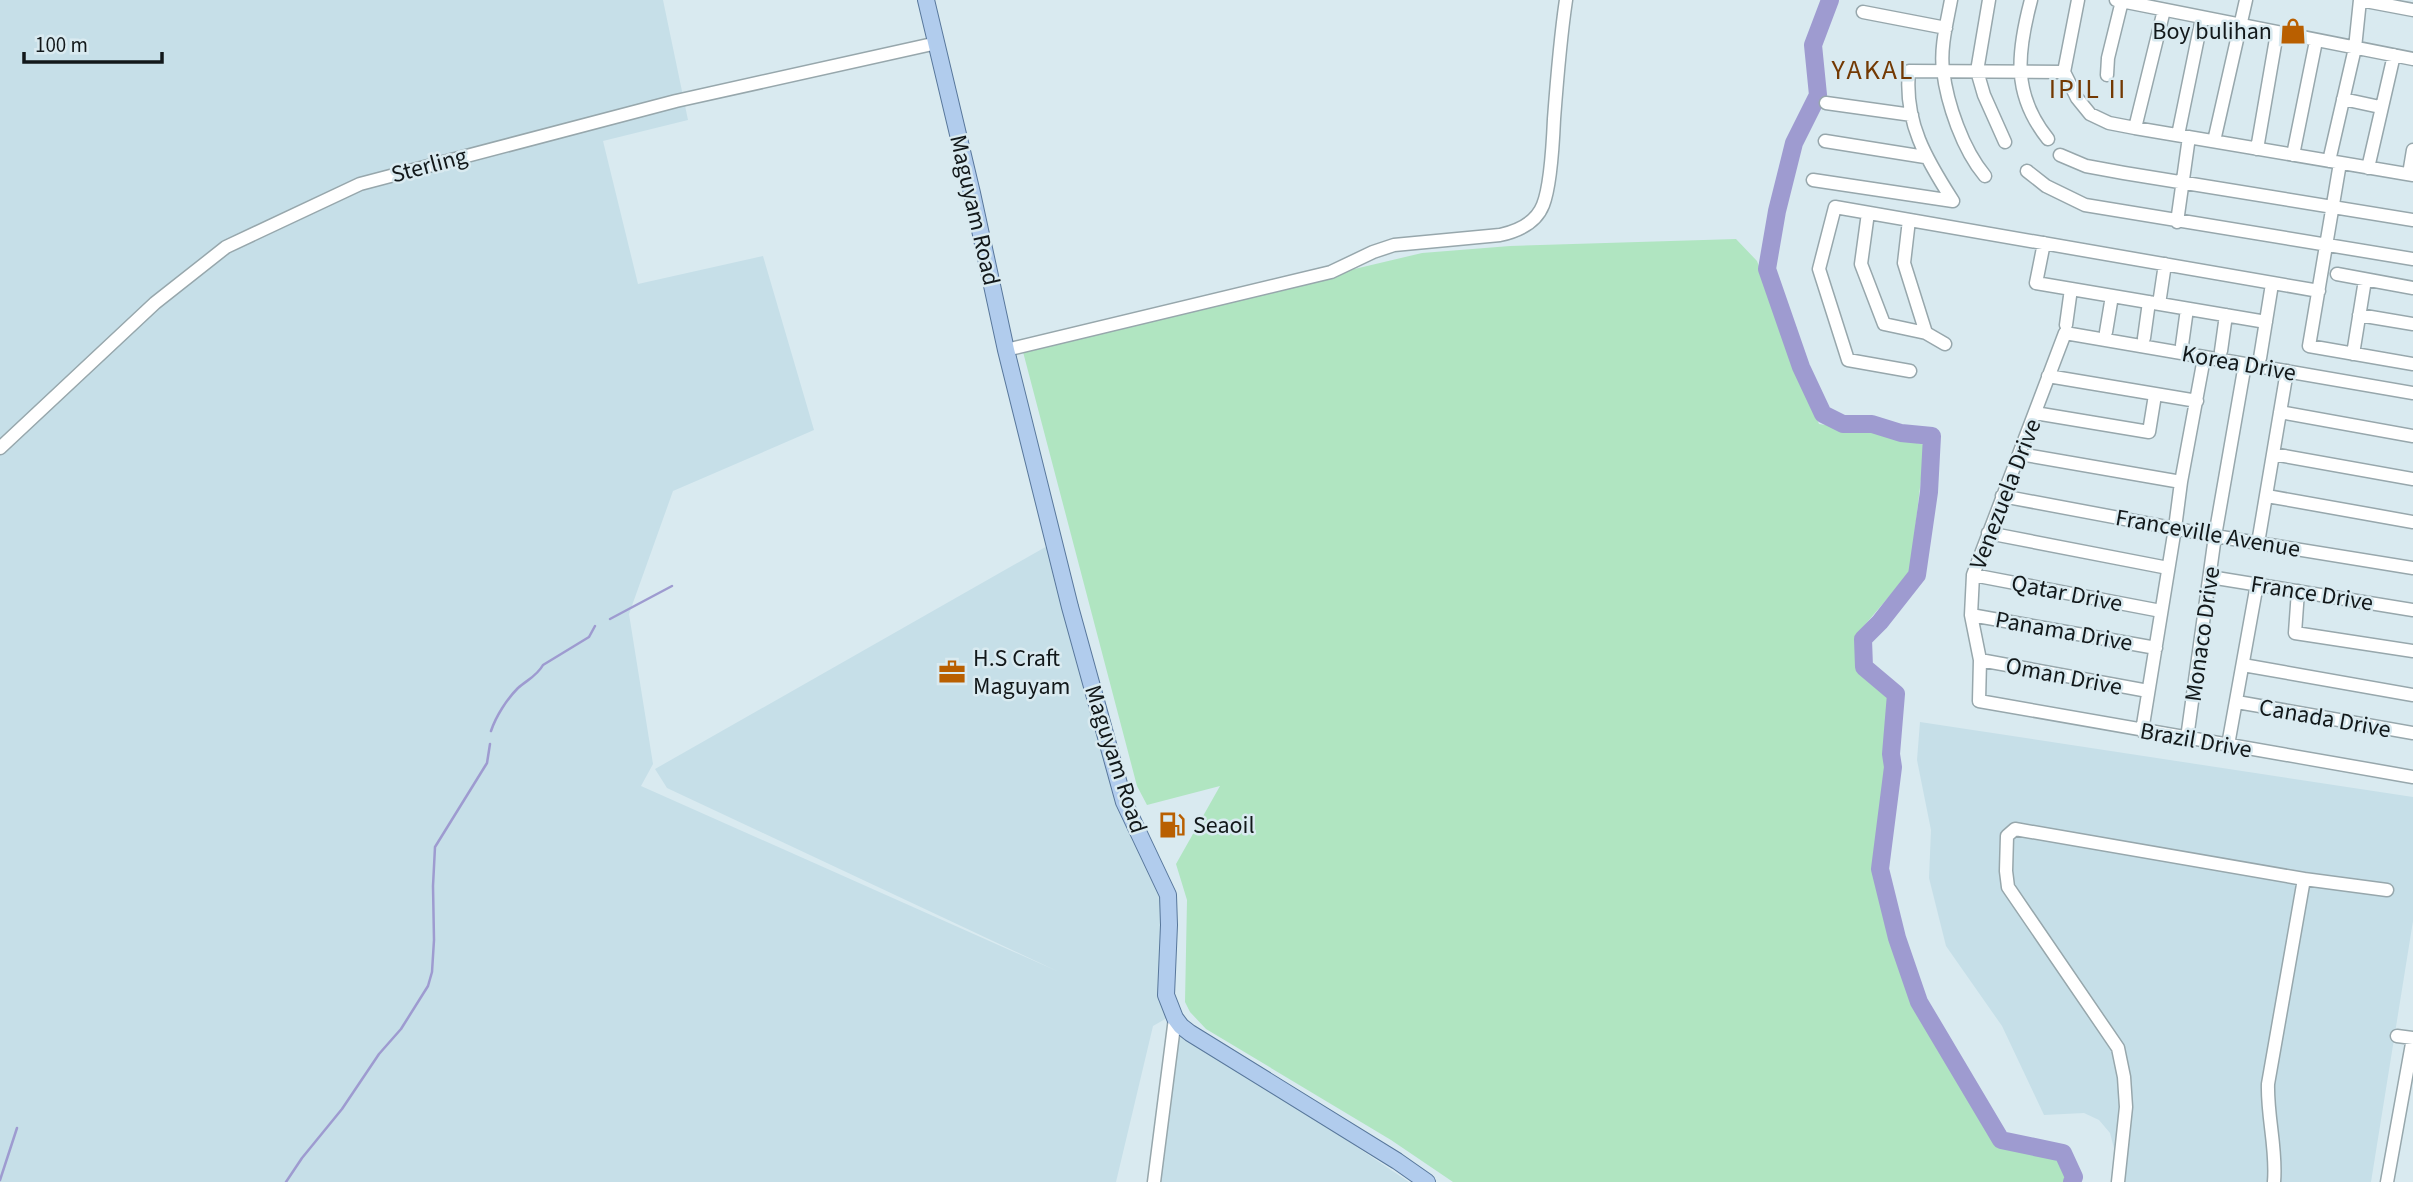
<svg xmlns="http://www.w3.org/2000/svg" width="2413" height="1182" viewBox="0 0 2413 1182" font-family="'Source Sans 3',sans-serif">
<style>
.built{fill:#c6dfe8}
.green{fill:#b0e5c1}
.lines{fill:none;stroke-linecap:round;stroke-linejoin:round}
.stream{stroke:#9e9bd0;stroke-width:2.5}
.river{stroke:#9e9bd0;stroke-width:18}
.minor-casing{stroke:#97a7ac;stroke-width:15}
.major-casing{stroke:#58779b;stroke-width:18}
.minor{stroke:#fff;stroke-width:12}
.major{stroke:#b1cced;stroke-width:16}
.labels{text-anchor:middle;stroke-width:5;stroke-linejoin:round;paint-order:stroke}
.poi-label{font-size:24px;fill:#12181a;stroke:#d9eaf0;text-anchor:start}
.street-label{font-size:24px;fill:#12181a;stroke:#d9eaf0}
.quarter-label{font-size:28px;letter-spacing:2px;fill:#733903;stroke:#d9eaf0}
</style>
<rect width="100%" height="100%" fill="#d9eaf0"/>
<path class="built" d="M0 0H663L688 120 603 141 638 284 763 256 814 430 673 491 629 614 653 764 641 786 1057 971 667 788 655 769 1049 545 1122 801 1166 895 1163 1008 1167 1018 1153 1026 1116 1182H0Z
M1920 722 2413 797V921L2371 1182H2113L2116 1156 2110 1133 2099 1120 2084 1113 2044 1115 2002 1026 1946 946 1929 878 1931 830 1917 760Z
M1174 1031 1342 1137 1409 1182H1159Z"/>
<path class="green" d="M1736 239 1757 261 1819 424 1871 432 1925 445 1910 572 1857 634 1860 670 1892 697 1883 835 1876 872 1897 948 1916 1003 1999 1144 2059 1156 2070 1176 2068 1182H1453L1391 1140 1206 1029 1190 1012 1185 1002 1187 900 1176 864 1220 786 1147 805 1137 786 1022 348 1422 253 1510 246Z"/>
<g class="lines">
<path class="stream" d="M610 619 672 586
M491 731C496 716 507 699 518 688 527 680 537 676 543 665L589 637 595 626
M0 1180 17 1128
M286 1182 302 1158 342 1109 379 1054 401 1029 428 986 432 972 434 940 433 886 435 847 487 763 490 744"/>
<path class="river" d="M1830 0 1813 45 1818 95 1794 143 1777 211 1767 269 1801 367 1823 414 1843 424H1872L1901 433 1932 436 1929 492 1917 575 1880 622 1863 639 1864 667 1896 694 1891 754 1893 767 1880 869 1897 938 1919 1002 2001 1140 2063 1153 2074 1177 2072 1182"/>
<g class="minor-casing">
<path id="minor" d="M1951 0C1947 22 1940 48 1943 70 1947 104 1963 150 1985 176
M1989 0 1977 71 1984 95 2005 142
M2031 0C2017 53 2012 94 2048 139
M2078 0 2064 72 2077 98 2090 114 2109 123 2135 128 2413 175
M2116 0 2413 59
M2360 0 2413 10
M1863 12 1946 28
M2107 75 2108 58 2122 1
M2343 99 2380 107
M1826 103 1912 115
M2135 128 2164 10
M2178 135 2202 18
M1825 141 1925 157
M2214 141 2246 0
M2257 149 2277 33
M2060 155 2086 166 2124 173 2413 220
M2293 155 2316 41
M2329 161 2355 48 2360 0
M2340 163 2309 346 2413 364
M2368 168 2394 55
M2027 171 2046 186 2085 205 2413 259
M2409 174 2413 150
M1813 180 1953 201
M1953 201C1926 159 1904 122 1909 71L2064 72
M1868 213 1861 264 1884 324 1926 333 1945 344
M1909 220 1904 263 1926 333
M2177 222 2189 137
M2044 243 2036 283 2266 322
M2337 274 2413 288
M2159 304 2165 264
M2359 315 2413 324
M2066 325 2071 289
M2106 332 2112 296
M2144 338 2149 302
M2182 345 2187 309
M1006 350 1331 272 1373 252 1394 245 1500 235C1518 231 1536 223 1543 205 1551 185 1553 142 1554 119 1557 79 1560 40 1566 0
M2221 351 2226 315
M2353 354 2365 280
M2260 358 2272 284
M1910 371 1848 360 1819 269 1835 207 2319 291
M2048 376 2197 401
M2413 393 2065 333 1973 575 1971 615 1980 660 1979 701 2413 777
M2280 412 2413 436
M2035 413 2149 432 2155 395
M0 448 155 303 226 247 360 184 676 101 937 43
M2020 454 2181 482
M2273 454 2413 479
M2002 496 2215 536 2413 568
M2267 496 2413 522
M1988 533 2168 568
M2258 543 2287 371
M1973 575 2161 611
M2210 577 2413 610
M2298 591 2295 633 2413 651
M1971 615 2156 648
M1980 660 2148 691
M2243 665 2413 695
M2237 702 2413 733
M2142 731 2175 528 2181 482 2204 358
M2187 738 2215 536 2245 364
M2228 745 2257 584
M2397 1036 2413 1038
M1154 1182 1175 1018
M2118 1182 2126 1107 2124 1077 2118 1048 2008 887 2006 871 2007 836 2015 829 2304 879 2387 890
M2274 1182C2277 1149 2267 1117 2268 1084L2304 879
M2387 1182 2413 1038"/>
</g>
<g class="major-casing">
<path id="major" d="M926 0 972 193 1006 350 1070 607 1124 802 1168 895 1169 925 1166 995 1175 1018 1181 1026 1190 1033 1397 1161 1427 1182"/>
</g>
<use href="#minor" class="minor"/>
<use href="#major" class="major"/>
</g>
<defs>
<g id="shop-bare" transform="scale(2.1)"><path d="M-5-2.5h2.3a2.7 3.5 0 0 1 5.4 0H5L5.5 6h-11ZM-1.5-2.5h3a1.5 2.3 0 0 0-3 0Z" fill="#b95f00" stroke="#d9eaf0" stroke-width="2.5" paint-order="stroke"/></g>
<g id="office-bare" transform="scale(2.1)"><path d="M-6-3h4V-5.5h4V-3h4V5H-6ZM-1-4.5V-3h2v-1.5ZM-6 0V1H6V0Z" fill="#b95f00" stroke="#d9eaf0" stroke-width="2.5" paint-order="stroke"/></g>
<g id="fuel-bare" transform="scale(2.1)"><path d="M-5.5-6h7V0h2V4h1.3V-2.5L3-4.5l.8-.8L6-3V5H2.5V1h-1V6h-7ZM-4.2-4.7v3.2H.2V-4.7Z" fill="#b95f00" stroke="#d9eaf0" stroke-width="2.5" paint-order="stroke"/></g>
</defs>
<g fill-rule="evenodd">
<use href="#shop-bare" x="2293" y="31"/>
<use href="#office-bare" x="952" y="672"/>
<use href="#fuel-bare" x="1172" y="825"/>
</g>
<g class="labels">
<g class="poi-label">
<text x="2272" y="39" text-anchor="end">Boy bulihan</text>
<text x="973" y="666">H.S Craft<tspan x="973" dy="28">Maguyam</tspan></text>
<text x="1193" y="833">Seaoil</text>
</g>
<g class="street-label">
<text transform="translate(429 165) rotate(-15)" y="8">Sterling</text>
<text transform="translate(975 210) rotate(77)" y="8">Maguyam Road</text>
<text transform="translate(2239 363) rotate(10)" y="8">Korea Drive</text>
<text transform="translate(2005 494) rotate(-69)" y="8">Venezuela Drive</text>
<text transform="translate(2208 533) rotate(10)" y="8">Franceville Avenue</text>
<text transform="translate(2067 593) rotate(11)" y="8">Qatar Drive</text>
<text transform="translate(2312 593) rotate(9)" y="8">France Drive</text>
<text transform="translate(2064 631) rotate(10)" y="8">Panama Drive</text>
<text transform="translate(2202 634) rotate(-82)" y="8">Monaco Drive</text>
<text transform="translate(2064 676) rotate(11)" y="8">Oman Drive</text>
<text transform="translate(2325 718) rotate(10)" y="8">Canada Drive</text>
<text transform="translate(2196 740) rotate(10)" y="8">Brazil Drive</text>
<text transform="translate(1116 759) rotate(72)" y="8">Maguyam Road</text>
</g>
<g class="quarter-label">
<text x="1873" y="79">YAKAL</text>
<text x="2088" y="98">IPIL II</text>
</g>
</g>
<path d="M24 52v10h138v-10" fill="none" stroke="#12181a" stroke-width="3.5"/>
<text x="35" y="52" font-size="21" fill="#12181a" stroke="#d9eaf0" stroke-width="5" paint-order="stroke">100 m</text>
</svg>
